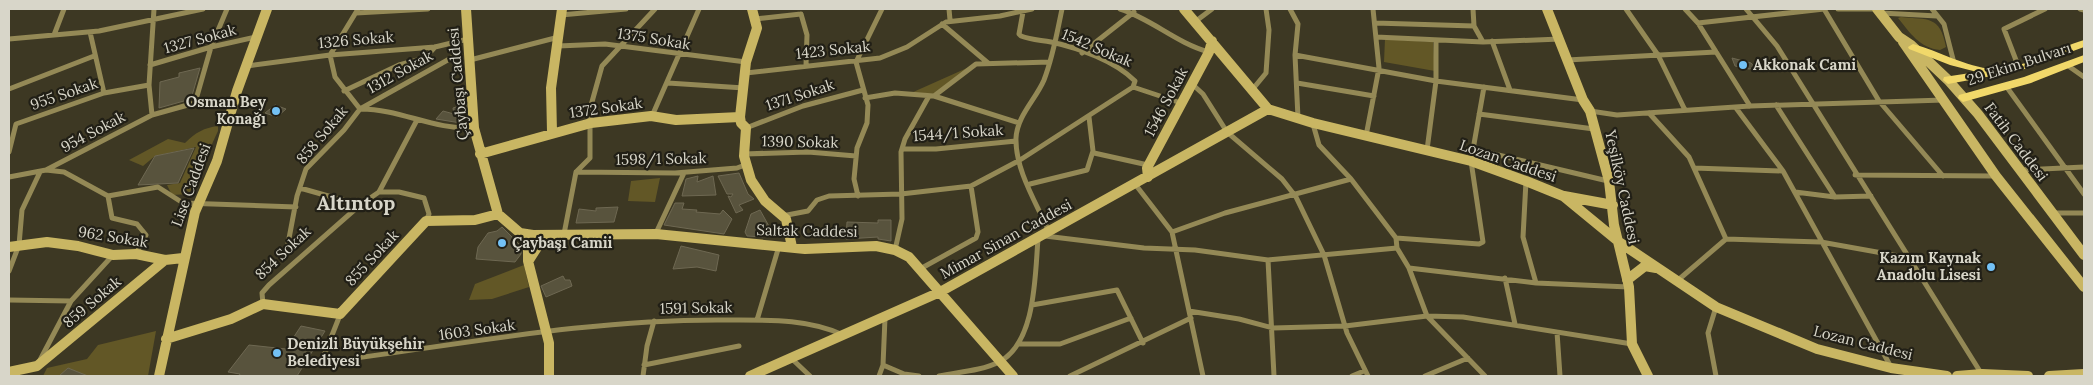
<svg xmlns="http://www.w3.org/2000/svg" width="2093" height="385" viewBox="0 0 2093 385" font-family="Lora,serif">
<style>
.green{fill:#625726}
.building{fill:#58533d;stroke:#6e6852}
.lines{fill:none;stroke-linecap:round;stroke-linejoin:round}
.street{stroke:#948956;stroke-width:5}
.secondary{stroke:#c9b663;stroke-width:10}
.primary{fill:#f1d86a;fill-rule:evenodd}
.poi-dot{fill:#73c1f5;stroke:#211f16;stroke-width:2}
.labels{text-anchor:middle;stroke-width:4.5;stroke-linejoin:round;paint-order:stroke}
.street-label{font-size:15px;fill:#d8d6c9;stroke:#211f16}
.poi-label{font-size:15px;font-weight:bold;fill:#d8d6c9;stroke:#211f16;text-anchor:start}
.district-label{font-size:20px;font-weight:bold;fill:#d8d6c9;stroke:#211f16}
</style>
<rect width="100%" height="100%" fill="#3d3823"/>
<path class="green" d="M1901 17C1928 20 1940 15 1946 47L1940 50C1920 48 1910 33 1898 18Z
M1385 39 1433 42 1435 71 1384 62Z
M976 64 939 94 911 93Z
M218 126V131L189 194 172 195 167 185 180 183 196 147 155 156 143 166 129 160 168 139 185 143C196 132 204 128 218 126Z
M660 178 655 202 628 201 631 181Z
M524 265 529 287 492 299 469 300 475 284Z
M156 331 148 376H43L47 368 87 359 98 345Z"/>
<path class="building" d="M1732 58 1751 63 1755 68 1749 69 1735 66Z
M200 68 191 99 159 108 160 82 179 77V73Z
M466 104 467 124 436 119 443 111 454 114 453 108Z
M275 105 286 109 277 117 265 113Z
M194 148 178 183 138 185 155 156Z
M739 173 748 194 754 199 739 205 743 210 736 213 728 196 731 197 733 194H727L718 176Z
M698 176 697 182 713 176 716 195 682 196 686 179Z
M675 203H684L682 209 697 210 696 212 720 214 723 210 732 219 724 234 664 225Z
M618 207 614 222 576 223 579 209 596 211V208Z
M760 210 770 228 763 237 747 236 745 232 751 214Z
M878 220H891V241L878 239V237L846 239 847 222 878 223Z
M502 227 521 246V254L515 262 476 259 478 247 488 233 497 231Z
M681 246 719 255 716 271 697 267 673 269Z
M563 276 565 280H570L572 286 546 297 541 286Z
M301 326 325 331 297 376H239L240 374 228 372 249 345 286 349Z
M68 368 88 376H59Z"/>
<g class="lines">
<path class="street" d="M358 9 330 55 335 77 360 109
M949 9 950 20
M1120 9C1152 19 1176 43 1209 52
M1290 9 1298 24 1295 55 1298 118
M1473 9 1474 26 1483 42
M1626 9 1658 55 1685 110
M1685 9 1698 23 1750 106
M1746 9 1777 46 1981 373
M1824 9 1879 101 1943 176
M1838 9H1877
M1932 9 1944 24 1954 63
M2080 9 2084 10
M356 13 428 9
M1881 13 1937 16
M801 14 807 35 806 65
M561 15 626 9
M755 19 801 14
M1196 21 1212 9
M1375 23 1474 26
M1698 23 1824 9
M942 24 988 63
M90 32 104 93
M54 35 64 9
M1376 37 1483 42 1560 39
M9 39 99 31 203 9
M1492 41 1510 90
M558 46 605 44 746 62
M1082 53 1134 12
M1295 55 1436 81 1583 100
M470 60 559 37
M1567 60 1716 52
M150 65 211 47 256 37
M2067 65 2084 77
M247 66 330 55 435 47 468 39
M2019 68 2004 29 2045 9
M746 73 880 58 907 47 946 22 1000 16 1032 9
M668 83 744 88
M1297 83 1374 96
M1192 84 1203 94 1227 132 1282 179 1296 197 1324 255 1347 333 1368 376
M2006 86 2084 194
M1133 87 1181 103
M9 89 94 56
M1252 90 1266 73 1269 30 1266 9
M344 91 399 65 425 58 435 47
M934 96 1019 123
M865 98 895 93 934 96 976 64 1050 62
M1776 105 1835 197
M1736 108 1783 171 1891 367
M361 109C400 109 434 130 474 128
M1590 111 1617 115 1750 106 1944 100
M1649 113 1689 157 1726 239
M1479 114 1594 129
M152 115 149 85 154 9
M652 116 699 9
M1313 124 1319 145 1351 179 1396 238 1397 248 1409 268 1427 316 1485 376
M746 128 803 106 863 90
M1366 136 1379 68 1373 9
M902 149H936L1016 141
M1473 149 1608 181
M1427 150 1436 81V41
M9 152 16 124 104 93 149 85
M1094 153 1148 165
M744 154 808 152 856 156
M1694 168 1783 171
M46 170 152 115 195 103 211 47 227 9
M2020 170 2084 167
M576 172 675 173 737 168 745 165
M1855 175 1995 176
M9 177 46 170 64 172 108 196
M1526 181 1523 237 1536 283
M1030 184 1087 170 1093 151 1089 117
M1135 184 1172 232 1203 376
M300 188 360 205
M379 192 417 120
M1795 192 1835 197 1871 196
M108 196 158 187 183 203 296 207
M108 196 112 218 137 224 146 235 136 254
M858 196 854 179 857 148 867 123 868 105 856 62 882 9
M2052 213H2084
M782 216 808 211 817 200 829 196 901 194 971 186 1020 160 1133 87 1135 81C1115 61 1079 48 1051 42 1041 40 1031 40 1021 36L1019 34 1023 12 1017 9
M1049 232C1037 204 1015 170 1016 138 1017 116 1036 99 1044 80 1053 57 1057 33 1062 9
M1172 232 1225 213 1351 179
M656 233 684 173
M564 234 576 172 590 158V109L602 66 655 9
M1045 236 1144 248 1195 250 1268 260 1397 248
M1396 238 1479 244 1483 242 1471 161 1484 87
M287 249 297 196 306 169 344 130 360 109 453 57
M895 250 902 219 901 152 905 139 929 96
M1268 260 1274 376
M1409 268 1536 283 1629 287
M920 269 976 238 978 232 971 186
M9 271 19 245 22 210 40 172
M1505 278 1515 324
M1677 281 1726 239 1821 242 1910 258
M9 300 71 301
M263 304 262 293 269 285 360 205 379 192H399L424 198 429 214 426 221
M1032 305 1117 290 1143 343
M1716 307 1708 333 1716 376
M1189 311 1239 319 1273 328 1345 326 1427 316 1463 317 1632 344
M757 320 779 246
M1557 332 1560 376
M1020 344H1060L1131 318
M792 359 810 376
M40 360 71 301 113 255
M321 363C457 345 594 318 731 320 769 320 809 319 843 335
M321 363 340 315
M644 365 739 346
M883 365 904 374 919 376
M643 376 647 346 654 321
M879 376 883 365 885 318
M939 376C958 372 981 371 999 362 1036 343 1035 275 1038 239
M1070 376 1191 318
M1352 376 1364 371
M1425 376 1468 358"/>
<path class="secondary" d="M466 9 474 128 498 214 520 233 528 244V261L549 343V376
M752 9 757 28 746 62 740 117 741 123 746 128 744 156 751 180 765 201 786 219 792 247
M1184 9 1268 109 1313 123 1471 161 1526 181 1563 196 1619 242 1716 307 1817 349 1891 368 1947 376
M1547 9 1583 100 1590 111 1609 181 1614 225 1629 287 1632 344 1648 376
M1877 9 1899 37 1911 45 1948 80 1978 114 2084 255
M1903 42 1996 176 2084 287
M552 132 551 88 562 9
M480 154 591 123 651 116 676 120 740 117
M1148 177 1147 168 1209 52 1212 41
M1564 196 1613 205
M520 233 533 235 656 234 805 249 876 246 895 250 909 257 1013 376
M9 247 47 242 78 246 113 255 136 254 165 260 183 258
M529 260 545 235
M1627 280 1645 266 1656 268
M166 339 231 319 263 304 340 314 426 221 475 220 498 214
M9 372 37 366 165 260
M159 376 195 212 217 161 237 91 267 9
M750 376 940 292 1268 109
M1957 376 1982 374 2028 376
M2049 376 2084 374"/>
<path class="primary" d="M2084 40V47L2019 71 1948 84 1943 80 1944 77 1977 72 1950 65 1909 49 1908 47 1913 44C1939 51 1966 67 1993 69 2017 71 2060 47 2084 40Z
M2084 55V62L2031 83 1963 102 1958 98 1959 95 2024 77Z"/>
</g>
<g class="poi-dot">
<circle cx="1743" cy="65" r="5"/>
<circle cx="276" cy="111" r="5"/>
<circle cx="502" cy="243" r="5"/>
<circle cx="1991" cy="267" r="5"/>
<circle cx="277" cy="353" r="5"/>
</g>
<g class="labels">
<g class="street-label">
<text transform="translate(200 39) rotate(-15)" y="5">1327 Sokak</text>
<text transform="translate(654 39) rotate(9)" y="5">1375 Sokak</text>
<text transform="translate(356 40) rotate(-5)" y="5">1326 Sokak</text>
<text transform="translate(1097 48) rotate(23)" y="5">1542 Sokak</text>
<text transform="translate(833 50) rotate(-6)" y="5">1423 Sokak</text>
<text transform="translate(2019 64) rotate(-18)" y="5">29 Ekim Bulvarı</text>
<text transform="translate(400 72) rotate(-29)" y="5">1312 Sokak</text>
<text transform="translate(458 84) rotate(-95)" y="5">Çaybaşı Caddesi</text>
<text transform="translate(64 94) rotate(-19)" y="5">955 Sokak</text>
<text transform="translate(800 95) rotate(-18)" y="5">1371 Sokak</text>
<text transform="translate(1166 102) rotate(-62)" y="5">1546 Sokak</text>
<text transform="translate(606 108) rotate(-8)" y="5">1372 Sokak</text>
<text transform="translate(93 132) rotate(-28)" y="5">954 Sokak</text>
<text transform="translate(958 133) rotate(-4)" y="5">1544/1 Sokak</text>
<text transform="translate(322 135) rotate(-50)" y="5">858 Sokak</text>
<text transform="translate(800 142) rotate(1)" y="5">1390 Sokak</text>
<text transform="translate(2016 142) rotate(53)" y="5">Fatih Caddesi</text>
<text transform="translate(661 159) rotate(-1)" y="5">1598/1 Sokak</text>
<text transform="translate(1508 161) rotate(19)" y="5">Lozan Caddesi</text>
<text transform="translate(191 185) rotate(-70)" y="5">Lise Caddesi</text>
<text transform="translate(1622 187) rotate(78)" y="5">Yeşilköy Caddesi</text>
<text transform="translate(807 231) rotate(1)" y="5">Saltak Caddesi</text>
<text transform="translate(113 237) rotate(9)" y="5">962 Sokak</text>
<text transform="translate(1006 239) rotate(-29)" y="5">Mimar Sinan Caddesi</text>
<text transform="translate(283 253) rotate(-43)" y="5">854 Sokak</text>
<text transform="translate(372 258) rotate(-47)" y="5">855 Sokak</text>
<text transform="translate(92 302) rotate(-40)" y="5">859 Sokak</text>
<text transform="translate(696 308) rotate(-1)" y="5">1591 Sokak</text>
<text transform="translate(477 330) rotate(-8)" y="5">1603 Sokak</text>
<text transform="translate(1863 343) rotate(14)" y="5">Lozan Caddesi</text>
</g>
<g class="poi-label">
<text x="1753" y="70">Akkonak Cami</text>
<text x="266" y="107" text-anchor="end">Osman Bey<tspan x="266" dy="17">Konağı</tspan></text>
<text x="512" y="248">Çaybaşı Camii</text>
<text x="1981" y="263" text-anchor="end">Kazım Kaynak<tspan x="1981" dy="17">Anadolu Lisesi</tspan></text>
<text x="287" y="349">Denizli Büyükşehir<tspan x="287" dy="17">Belediyesi</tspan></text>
</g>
<g class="district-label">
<text x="356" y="210">Altıntop</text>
</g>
</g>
<rect width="2093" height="385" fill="none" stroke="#d8d6c9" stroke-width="20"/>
</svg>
